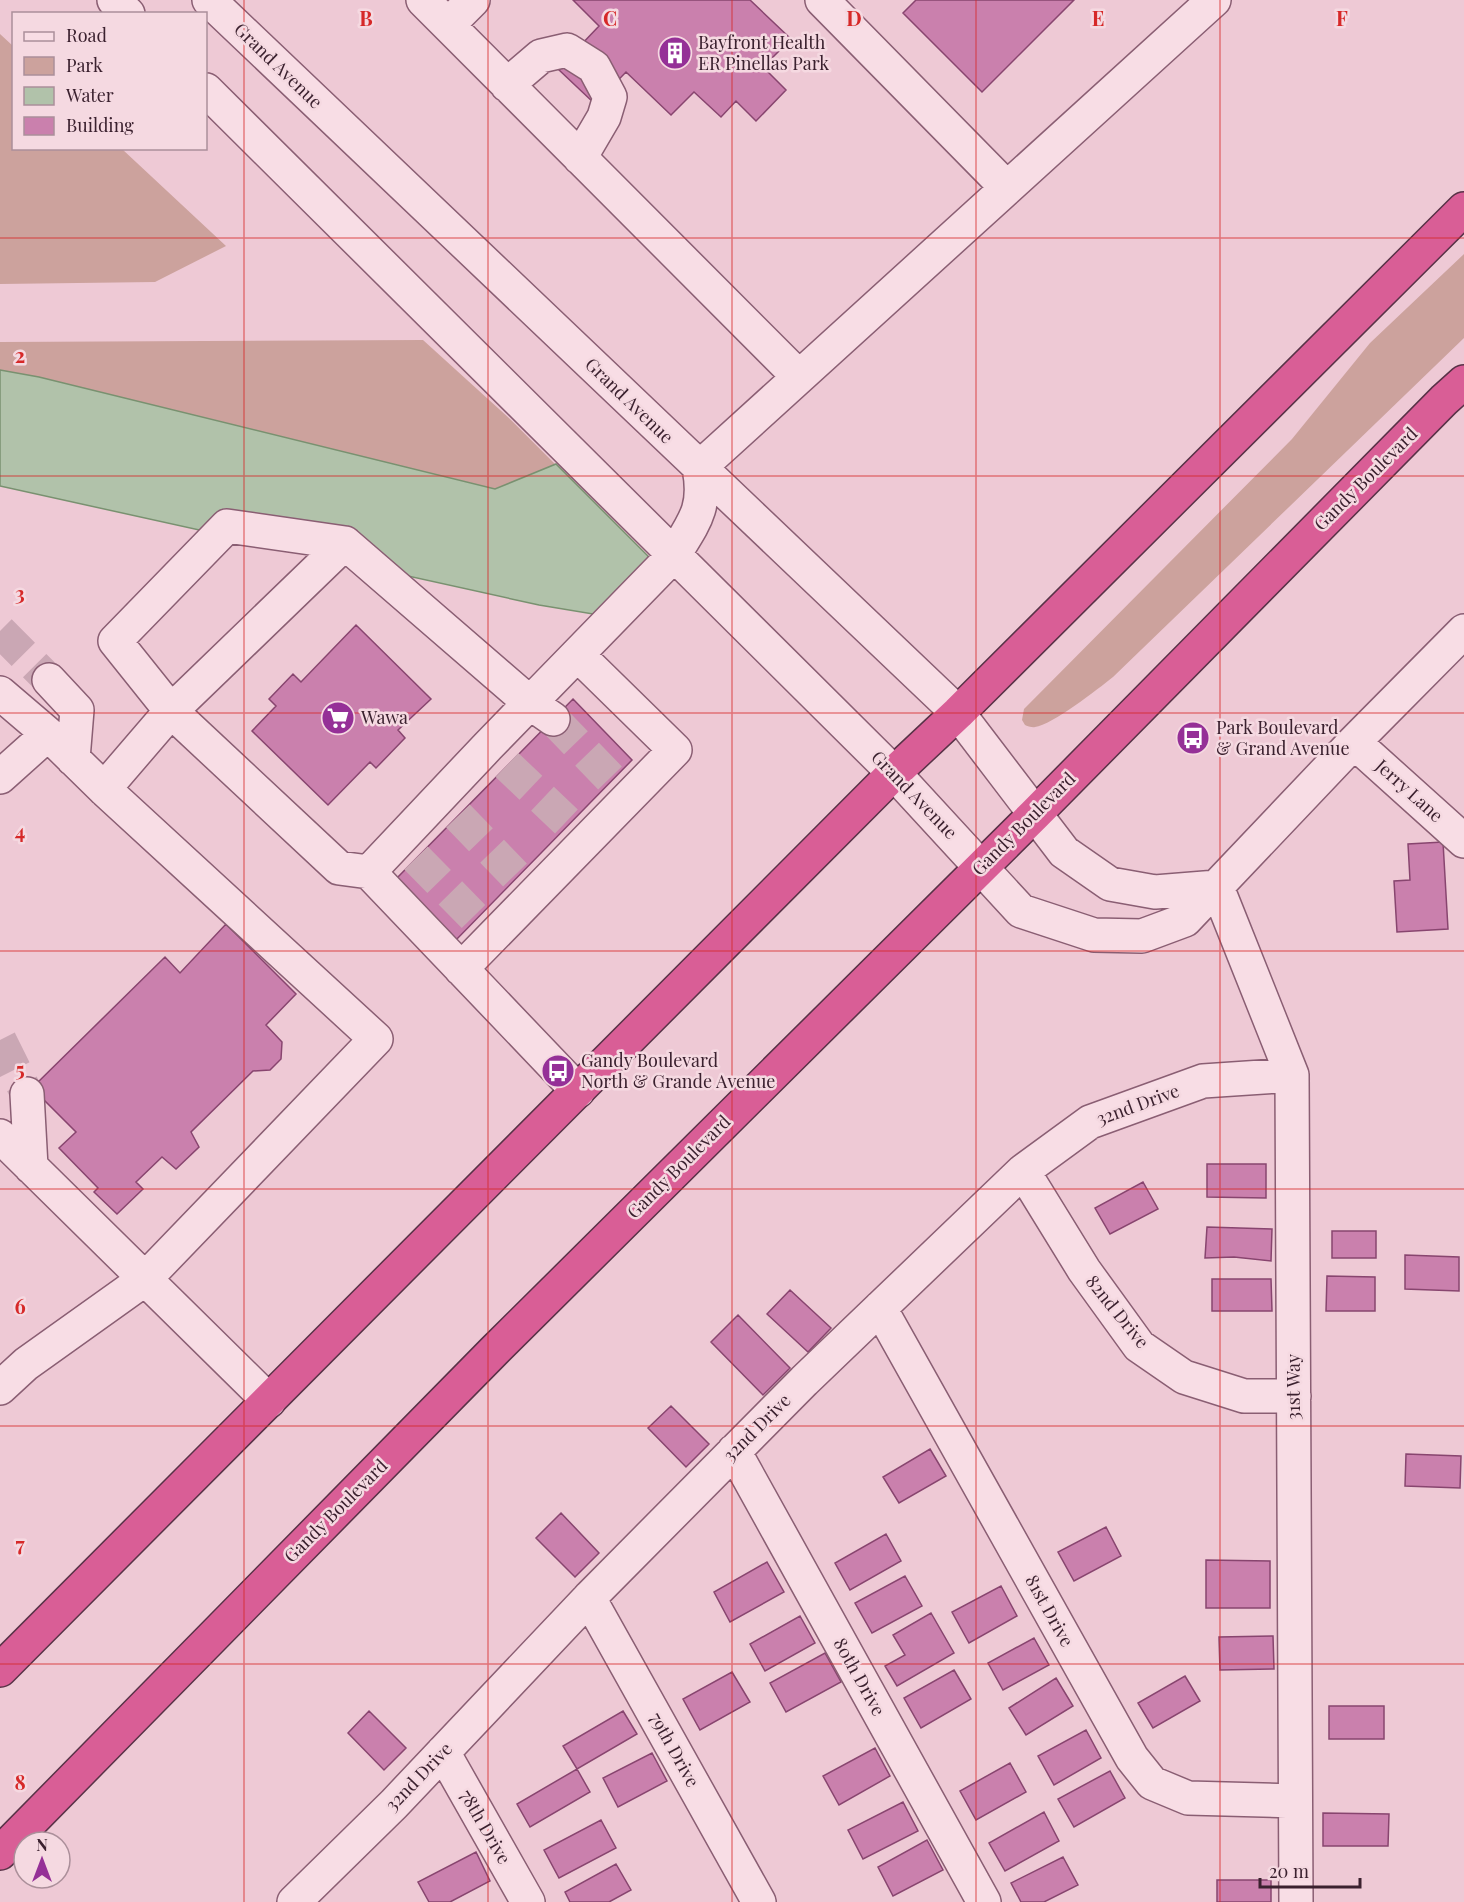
<svg xmlns="http://www.w3.org/2000/svg" width="1464" height="1902" viewBox="0 0 1464 1902" font-family="'Playfair Display',serif">
<style>
.green{fill:#cca29d}
.water{fill:#b1c2aa;stroke:#799170;stroke-width:1.5}
.building{fill:#ca80ad;stroke:#88456f;stroke-width:1.5}
.lines{fill:none;stroke-linecap:round;stroke-linejoin:round}
.minor-tunnel{stroke:#caa7b4;stroke-width:33;stroke-dasharray:33 16;stroke-linecap:butt}
.minor-casing{stroke:#8a5e73;stroke-width:36}
.highway-casing{stroke:#583247;stroke-width:36}
.minor{stroke:#f8dde5;stroke-width:33}
.highway{stroke:#d95e96;stroke-width:33}
.grid{fill:none;stroke:#d62828;stroke-width:1.5;stroke-opacity:0.55}
.labels{text-anchor:middle;stroke-width:5;stroke-linejoin:round;paint-order:stroke}
.poi-label{font-size:18px;fill:#3b212f;stroke:#f5d9e1;text-anchor:start}
.street-label{font-size:18px;fill:#3b212f;stroke:#f5d9e1}
.grid-label{font-size:20px;text-anchor:middle;font-weight:bold;fill:#d62828;stroke:#f5d9e1;stroke-width:5;stroke-linejoin:round;paint-order:stroke}
</style>
<rect width="100%" height="100%" fill="#eec9d5"/>
<path class="green" d="M0 34 13 46 14 148 122 149 226 246 155 282 0 284Z
M1464 254V338L1113 677C1098 689 1052 725 1035 727 1033 728 1027 726 1025 725L1022 720 1024 709 1292 439 1370 343Z
M423 340 510 419 556 465 495 489 39 378 0 370V342Z"/>
<path class="water" d="M0 370 39 377 495 489 556 464 651 559 617 618 539 605 0 486Z"/>
<path class="building" d="M573 0H750L791 39 763 67 786 90 756 121 736 101 721 117 694 92 671 115 626 72 595 104 558 69 599 26Z
M916 0H1074L982 92 903 13Z
M356 625 431 699 398 730 405 738 376 768 370 762 328 805 252 731 276 706 269 699 293 674 301 682Z
M573 699 632 760 455 941 395 880Z
M1443 842 1448 929 1397 932 1394 881 1410 880 1408 844Z
M226 924 296 994 266 1025 282 1042 281 1059 270 1070 253 1071 191 1132 199 1147 176 1169 162 1157 136 1182 143 1189 117 1214 94 1192 98 1188 59 1148 76 1132 32 1088 165 957 180 973Z
M1207 1164H1266V1198L1207 1197Z
M1143 1182 1158 1209 1110 1234 1095 1208Z
M1207 1227 1272 1229 1271 1261 1234 1257 1205 1258Z
M1332 1231H1376V1258H1332Z
M1405 1255 1459 1257V1291L1405 1289Z
M1327 1276 1375 1277V1311H1326Z
M1212 1279H1271L1272 1311H1212Z
M790 1290 831 1328 808 1352 767 1314Z
M738 1315 790 1368 763 1395 711 1342Z
M671 1406 709 1444 686 1467 648 1428Z
M930 1449 946 1476 899 1503 883 1477Z
M1406 1454 1461 1456 1460 1488 1405 1486Z
M561 1513 599 1553 575 1577 536 1538Z
M1106 1527 1121 1556 1074 1581 1058 1552Z
M886 1534 901 1561 850 1590 835 1563Z
M1206 1560 1270 1561V1608H1206Z
M767 1562 784 1592 730 1622 714 1592Z
M905 1576 922 1606 872 1633 855 1603Z
M1001 1586 1017 1616 969 1643 952 1612Z
M931 1613 954 1653 897 1686 885 1666 905 1655 893 1635Z
M800 1616 815 1643 765 1671 750 1644Z
M1273 1636 1274 1669 1220 1670 1219 1637Z
M1034 1638 1049 1665 1003 1690 988 1663Z
M825 1653 841 1682 786 1712 770 1683Z
M954 1670 971 1699 921 1728 904 1698Z
M732 1672 750 1702 700 1730 683 1699Z
M1185 1676 1200 1701 1153 1728 1138 1703Z
M1056 1678 1073 1706 1026 1735 1009 1708Z
M1329 1706H1384V1739H1329Z
M369 1711 406 1748 384 1770 348 1733Z
M623 1711 637 1734 577 1769 563 1746Z
M1086 1730 1101 1758 1054 1785 1038 1756Z
M875 1748 890 1776 839 1805 823 1776Z
M652 1753 667 1781 618 1807 603 1778Z
M1010 1763 1026 1792 976 1820 960 1791Z
M577 1769 590 1792 530 1827 517 1804Z
M1110 1771 1125 1798 1074 1827 1058 1799Z
M903 1802 918 1831 863 1859 848 1830Z
M1044 1812 1059 1841 1005 1871 989 1843Z
M1323 1813 1389 1814 1388 1846H1323Z
M601 1820 616 1848 559 1878 544 1850Z
M927 1840 943 1870 893 1896 878 1867Z
M476 1852 490 1881 450 1902H429L418 1882Z
M1063 1857 1078 1885 1044 1902H1021L1011 1883Z
M616 1864 631 1890 609 1902H570L565 1892Z
M1217 1880H1271V1902H1217Z"/>
<g class="lines">
<path class="minor-tunnel" d="M0 631 49 680
M553 719 612 780
M507 765 569 824
M458 816 517 877
M416 858 476 919
M0 1040 27 1094"/>
<g class="minor-casing">
<path id="minor" d="M114 0 128 14
M209 0 958 713 1064 852 1110 884 1155 892 1217 887
M423 0 799 377
M822 0 1007 188
M448 25 473 0
M507 85 541 56 567 50 594 67 610 97 604 117 580 158
M206 90 894 773 1021 911 1094 935 1142 936 1185 920 1354 742 1464 631
M345 543 227 526 115 641 171 711 339 868 369 872
M49 680 77 710 73 759
M0 693 48 734
M1354 742 1464 841
M0 777 48 734 104 789 376 1039 145 1279 26 1364 0 1388
M104 789 171 711 345 543 530 703 553 719
M1217 887 1292 1075 1296 1902
M461 969 675 750 578 655
M578 1091 369 872 488 746 674 555C694 522 707 508 699 468L1214 0
M27 1094 31 1167
M0 1136 269 1401
M1023 1171 1084 1270 1139 1346 1184 1377 1244 1396H1294
M880 1308 1132 1758 1152 1783 1188 1798 1295 1801
M734 1451 984 1902
M589 1598 759 1902
M443 1752 528 1902
M294 1902 394 1804 589 1598 804 1381 1023 1171 1090 1122 1203 1081 1292 1075"/>
</g>
<g class="highway-casing">
<path id="highway" d="M0 1670 894 773 958 713 1464 209
M0 1853 494 1351 1034 815 1444 400 1464 382"/>
</g>
<use href="#minor" class="minor"/>
<use href="#highway" class="highway"/>
</g>
<path class="grid" d="M244 0V1902M488 0V1902M732 0V1902M976 0V1902M1220 0V1902M0 238H1464M0 476H1464M0 713H1464M0 951H1464M0 1189H1464M0 1426H1464M0 1664H1464"/>
<defs>
<g id="building-disc" transform="scale(1.725)"><circle r="9.5" fill="#953097" stroke="#f5d9e1"/><path d="M-4-6H4V6H1V3H-1V6H-4ZM-2.5-4.3h1.7v1.8h-1.7ZM.8-4.3h1.7v1.8H.8ZM-2.5-1h1.7V.8h-1.7ZM.8-1h1.7V.8H.8Z" fill="#fff"/></g>
<g id="supermarket-disc" transform="scale(1.725)"><circle r="9.5" fill="#953097" stroke="#f5d9e1"/><path d="M-6-5.5h2.5l.6 2H6L4.5 2H-2.5L-4.4-4H-6ZM-1.5 3.2a1.3 1.3 0 1 0 .1 0ZM3 3.2a1.3 1.3 0 1 0 .1 0Z" fill="#fff"/></g>
<g id="bus-disc" transform="scale(1.725)"><circle r="9.5" fill="#953097" stroke="#f5d9e1"/><path d="M-5-6H5V4H4V6H2V4H-2V6H-4V4H-5ZM-3.5-4V0h7V-4ZM-3.5 1.2v1.5H-2V1.2ZM2 1.2v1.5H3.5V1.2Z" fill="#fff"/></g>
</defs>
<g fill-rule="evenodd">
<use href="#building-disc" x="675" y="53"/>
<use href="#supermarket-disc" x="338" y="718"/>
<use href="#bus-disc" x="1193" y="738"/>
<use href="#bus-disc" x="558" y="1071"/>
</g>
<g class="labels">
<g class="poi-label">
<text x="698" y="49">Bayfront Health<tspan x="698" dy="21">ER Pinellas Park</tspan></text>
<text x="361" y="724">Wawa</text>
<text x="1216" y="734">Park Boulevard<tspan x="1216" dy="21">&amp; Grand Avenue</tspan></text>
<text x="581" y="1067">Gandy Boulevard<tspan x="581" dy="21">North &amp; Grande Avenue</tspan></text>
</g>
<g class="street-label">
<text transform="translate(278 66) rotate(44)" y="6">Grand Avenue</text>
<text transform="translate(629 401) rotate(44)" y="6">Grand Avenue</text>
<text transform="translate(1366 479) rotate(-45)" y="6">Gandy Boulevard</text>
<text transform="translate(1409 791) rotate(42)" y="6">Jerry Lane</text>
<text transform="translate(914 795) rotate(46)" y="6">Grand Avenue</text>
<text transform="translate(1024 824) rotate(-45)" y="6">Gandy Boulevard</text>
<text transform="translate(1138 1105) rotate(-20)" y="6">32nd Drive</text>
<text transform="translate(679 1167) rotate(-45)" y="6">Gandy Boulevard</text>
<text transform="translate(1117 1312) rotate(51)" y="6">82nd Drive</text>
<text transform="translate(1294 1387) rotate(-90)" y="6">31st Way</text>
<text transform="translate(757 1428) rotate(-45)" y="6">32nd Drive</text>
<text transform="translate(336 1511) rotate(-45)" y="6">Gandy Boulevard</text>
<text transform="translate(1049 1611) rotate(61)" y="6">81st Drive</text>
<text transform="translate(859 1677) rotate(61)" y="6">80th Drive</text>
<text transform="translate(674 1750) rotate(61)" y="6">79th Drive</text>
<text transform="translate(419 1777) rotate(-46)" y="6">32nd Drive</text>
<text transform="translate(485 1827) rotate(60)" y="6">78th Drive</text>
</g>
</g>
<g class="grid-label">
<text x="366" y="26">B</text>
<text x="610" y="26">C</text>
<text x="854" y="26">D</text>
<text x="1098" y="26">E</text>
<text x="1342" y="26">F</text>
<text x="20" y="363">2</text>
<text x="20" y="601">3</text>
<text x="20" y="839">4</text>
<text x="20" y="1077">5</text>
<text x="20" y="1314">6</text>
<text x="20" y="1552">7</text>
<text x="20" y="1790">8</text>
</g>
<rect x="12" y="12" width="195" height="138" fill="#f5d9e1" stroke="#ab8f9a" stroke-width="1.5"/>
<rect x="24" y="32" width="30" height="9" fill="#f8dde5" stroke="#ab8f9a" stroke-width="1.5"/>
<text x="66" y="42" font-size="18" fill="#3b212f">Road</text>
<rect x="24" y="57" width="30" height="18" fill="#cca29d" stroke="#ab8f9a" stroke-width="1.5"/>
<text x="66" y="72" font-size="18" fill="#3b212f">Park</text>
<rect x="24" y="87" width="30" height="18" fill="#b1c2aa" stroke="#ab8f9a" stroke-width="1.5"/>
<text x="66" y="102" font-size="18" fill="#3b212f">Water</text>
<rect x="24" y="117" width="30" height="18" fill="#ca80ad" stroke="#ab8f9a" stroke-width="1.5"/>
<text x="66" y="132" font-size="18" fill="#3b212f">Building</text>
<g transform="translate(42 1860)"><circle r="28" fill="#f5d9e1" stroke="#ab8f9a" stroke-width="1.5"/>
<path d="M0-4.5L10 22L0 15L-10 22Z" fill="#953097"/>
<text y="-9" font-size="16" font-weight="bold" text-anchor="middle" fill="#3b212f">N</text>
</g>
<path d="M1260 1878v9h100v-9" fill="none" stroke="#3b212f" stroke-width="3"/>
<text x="1269" y="1878" font-size="18" fill="#3b212f" stroke="#f5d9e1" stroke-width="4.5" paint-order="stroke">20 m</text>
</svg>
